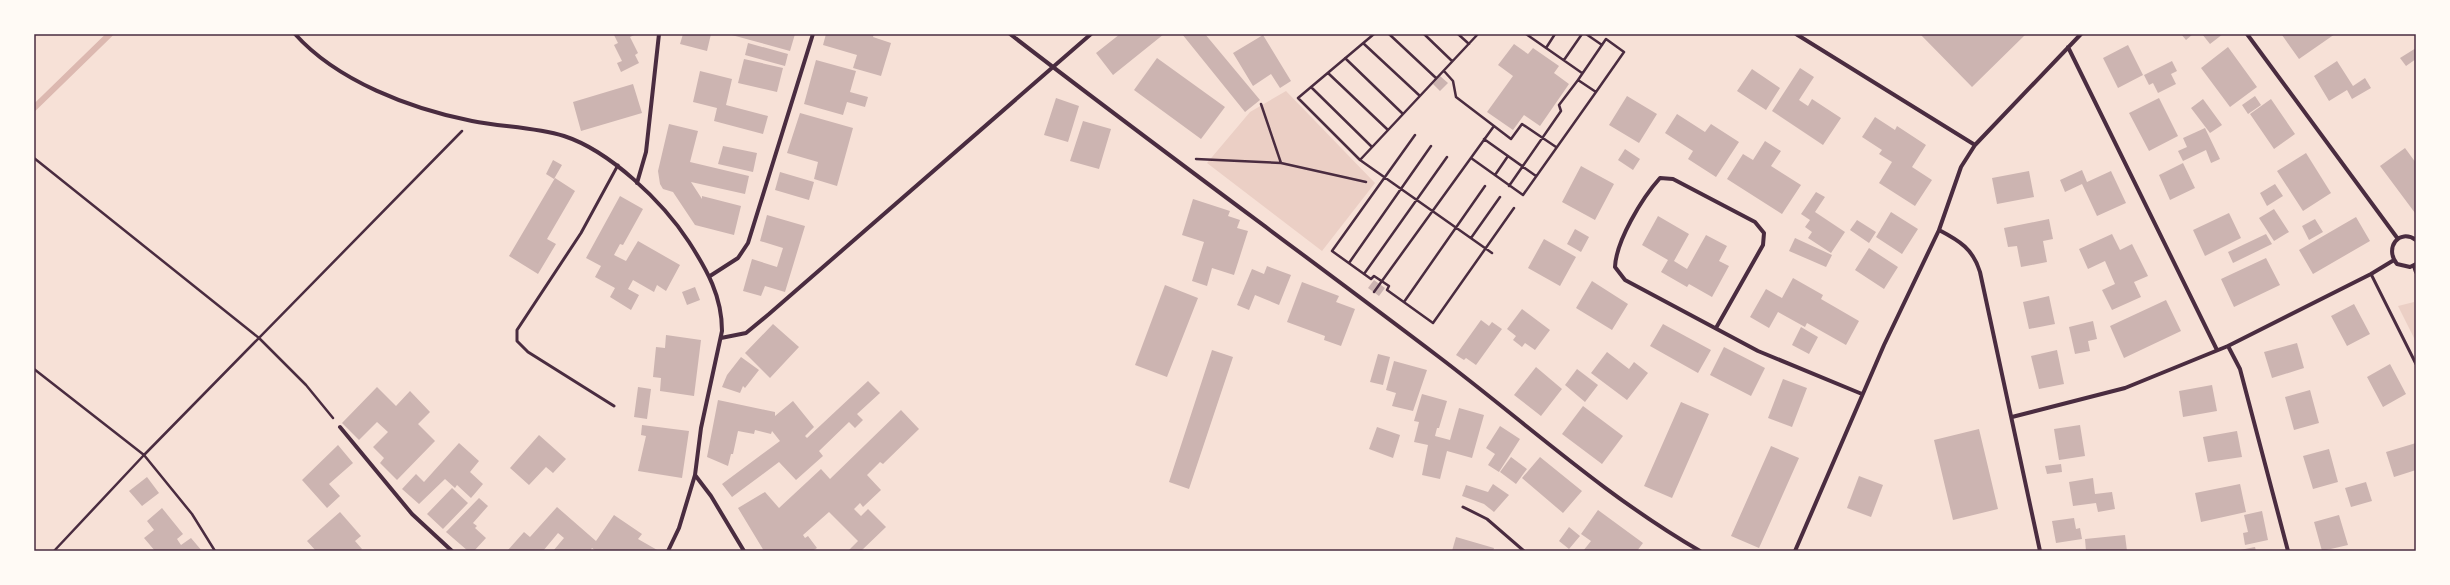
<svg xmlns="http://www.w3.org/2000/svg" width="2450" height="585" viewBox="0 0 2450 585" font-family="Mulish,sans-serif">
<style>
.green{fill:#ebcfc5}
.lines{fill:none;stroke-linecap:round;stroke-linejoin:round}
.stream{stroke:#dcb8b0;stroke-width:6}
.building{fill:#ccb4b1}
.path{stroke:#4a2c40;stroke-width:2.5}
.service{stroke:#4a2c40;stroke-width:3}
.minor{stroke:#4a2c40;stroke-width:4}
.neatline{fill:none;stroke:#4a2c40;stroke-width:1.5}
</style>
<rect width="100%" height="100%" fill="#f7e1d7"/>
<path class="green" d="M1286 91 1375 183 1322 251 1207 163 1250 112Z
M2414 302 2416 342 2398 306Z"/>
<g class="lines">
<path class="stream" d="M34 108 110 34"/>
</g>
<path class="building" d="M636 34 630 37 638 53 635 55 639 63 621 72 617 63 622 61 614 45 618 43 614 35Z
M683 34H711L707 51 680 44Z
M728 34H795L790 51Z
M826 34H874L873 37 891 43 881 76 853 68 857 55 823 45Z
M1120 34H1164L1113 75 1096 53Z
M1182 34H1205L1260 100 1245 112Z
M1920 34H2026L1972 87Z
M2181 34H2193L2186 40Z
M2202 34H2223L2210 44Z
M2284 34H2335L2299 59 2282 35Z
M1263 35 1291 81 1280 88 1271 74 1253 86 1233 53Z
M748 43 788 54 785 66 745 55Z
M1514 44 1528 54 1533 48 1559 66 1554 73 1569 84 1540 126 1524 115 1513 130 1487 112 1513 76 1498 65Z
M2128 45 2143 75 2118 88 2103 58Z
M2228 47 2257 87 2230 107 2201 68Z
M2416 48V59L2406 66 2400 58Z
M1157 58 1225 107 1201 139 1134 90Z
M744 59 783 68 777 92 738 83Z
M816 60 856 71 850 92 868 97 865 107 847 102 843 115 804 104Z
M2172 61 2177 71 2171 74 2176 84 2158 93 2153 83 2149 85 2144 75Z
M2337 61 2353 86 2365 78 2371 88 2352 99 2347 90 2329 101 2314 76Z
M1800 68 1814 77 1799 100 1808 106 1812 99 1841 118 1823 145 1772 111Z
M1752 69 1780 88 1766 110 1737 91Z
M700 71 732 79 726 105 768 116 763 134 714 121 717 108 693 102Z
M1440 76 1448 83 1440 91 1433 84Z
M633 84 642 113 581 131 573 102Z
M1627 96 1657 114 1639 143 1609 125Z
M2255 96 2261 105 2248 114 2242 105Z
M1056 98 1079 106 1068 142 1044 135Z
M2159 98 2178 136 2149 151 2129 113Z
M2203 99 2222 125 2210 133 2191 108Z
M2271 99 2295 134 2274 149 2250 114Z
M800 113 853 128 837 186 814 179 818 162 787 153Z
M1677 114 1705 132 1711 124 1739 142 1716 177 1688 159 1693 151 1665 133Z
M1875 117 1895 130 1897 126 1926 145 1912 167 1932 180 1915 206 1879 183 1892 162 1879 154 1882 150 1862 137Z
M1083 121 1111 129 1099 169 1070 161Z
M669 124 698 131 690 162 749 176 745 194 691 182 702 199V196L741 206 734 235 695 225 673 192 663 189 660 184 658 171Z
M2205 128 2220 159 2211 163 2206 150 2183 161 2178 151 2187 147 2183 138Z
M1765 141 1781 151 1771 166 1801 185 1782 214 1727 179 1743 154 1753 160Z
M723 146 757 153 753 172 718 164Z
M2405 148 2416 163 2415 213 2380 166Z
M1625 149 1640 159 1633 170 1618 160Z
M2306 153 2331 193 2303 211 2277 171Z
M553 160 562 165 554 179 546 174Z
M2183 163 2195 188 2170 200 2159 175Z
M1581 166 1614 184 1595 220 1562 202Z
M2082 170 2087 182 2111 171 2126 203 2097 216 2082 184 2065 192 2060 180Z
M2029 171 2034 197 1997 204 1992 178Z
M780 172 814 182 809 200 775 190Z
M555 178 575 191 547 239 556 244 538 274 509 256Z
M2275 184 2283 196 2267 206 2260 193Z
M1816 192 1825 197 1815 212 1845 232 1831 253 1808 238 1812 232 1805 227 1810 220 1801 214Z
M620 196 643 209 623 245 620 244 614 255 626 261 638 241 680 265 666 291 657 285 654 292 633 280 628 289 639 295 631 310 610 297 615 288 595 277 601 266 586 258Z
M1193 199 1230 211 1228 216 1240 220 1237 228 1248 231 1234 275 1212 268 1207 286 1192 281 1204 242 1182 235Z
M2274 209 2289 232 2274 241 2259 218Z
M1891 212 1918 229 1902 254 1876 237Z
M2229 213 2241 238 2205 256 2193 230Z
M767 215 805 226 785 292 765 286 761 296 743 291 752 259 777 267 783 248 760 241Z
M1658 216 1689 234 1674 261 1687 269 1706 235 1727 246 1719 261 1729 266 1712 297 1689 284 1687 287 1661 272 1668 260 1642 245Z
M2356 217 2370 241 2313 274 2299 250Z
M2049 219 2053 239 2043 241 2047 262 2021 267 2017 246 2008 247 2004 228Z
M2315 219 2323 232 2309 240 2302 226Z
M1857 220 1876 232 1869 243 1850 230Z
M1575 229 1589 237 1581 252 1567 244Z
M2112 234 2120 250 2132 244 2148 276 2134 282 2141 297 2112 310 2102 290 2115 284 2105 261 2088 269 2079 249Z
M2266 234 2272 244 2233 263 2228 252Z
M1795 238 1832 255 1826 267 1789 251Z
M1544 239 1576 257 1560 286 1528 268Z
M1869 248 1898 267 1884 289 1855 270Z
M2266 258 2280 285 2234 307 2221 279Z
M1267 266 1291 275 1279 305 1255 295 1249 310 1237 305 1252 269 1264 274Z
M1793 278 1823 295 1821 299 1859 321 1846 345 1807 323 1805 327 1778 312 1769 328 1750 317 1766 289 1782 298Z
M1374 280 1385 288 1379 296 1368 288Z
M1592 281 1628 304 1612 330 1576 308Z
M1302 282 1339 296 1336 302 1355 309 1341 346 1324 340 1325 336 1287 322Z
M1165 285 1198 298 1167 377 1135 365Z
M695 287 700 300 687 305 682 292Z
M2049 296 2055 324 2029 329 2023 302Z
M2166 300 2181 331 2124 358 2110 326Z
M2354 304 2370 334 2347 346 2331 316Z
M1522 309 1550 330 1535 350 1525 343 1522 347 1513 340 1516 336 1507 329Z
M1481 320 1489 326 1492 322 1502 329 1476 365 1466 358 1464 360 1456 355Z
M2093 321 2097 339 2088 341 2090 351 2075 354 2069 327Z
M773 324 799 347 770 378 745 353Z
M1663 324 1711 350 1698 373 1650 346Z
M1801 327 1818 337 1809 354 1792 345Z
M666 335 701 340 694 396 660 391 661 378 653 377 656 347 665 348Z
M2297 343 2304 368 2272 378 2264 352Z
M1724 347 1765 368 1751 396 1710 375Z
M1212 350 1233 357 1189 489 1169 482Z
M2057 350 2064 384 2039 389 2031 356Z
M1607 352 1629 369 1634 362 1648 373 1627 400 1591 373Z
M1378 354 1390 357 1383 385 1370 382Z
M741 357 759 370 745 388 743 386 740 393 722 387 727 375Z
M1394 361 1427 370 1413 411 1392 406 1396 393 1386 390Z
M2390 364 2406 394 2383 407 2367 377Z
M1536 367 1562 389 1541 416 1514 395Z
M1577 369 1598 385 1585 402 1565 385Z
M1783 379 1807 388 1792 427 1768 418Z
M868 381 880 393 857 414 863 420 855 428 849 422 819 451 823 456 796 480 779 462 732 497 722 484 780 441 772 431 771 434 755 430 754 434 738 431 733 454H731L728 466 707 457 718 400 775 412V416L793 401 814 427 805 436 807 438Z
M2212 385 2217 411 2183 417 2179 391Z
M377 387 396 406 410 391 430 412 418 424 435 441 397 480 380 463 384 458 373 447 388 432 377 422 359 440 342 423Z
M638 387 651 389 647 419 634 417Z
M2310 390 2319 423 2294 430 2285 397Z
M1422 394 1447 401 1439 428H1437L1435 436 1450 440 1459 408 1484 415 1472 458 1447 451 1440 479 1422 475 1428 445 1414 442 1419 422 1414 421Z
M1681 402 1709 414 1672 498 1644 486Z
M1583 406 1623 436 1602 464 1562 434Z
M901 410 919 429 883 464 880 462 867 475 881 490 863 507 860 503 854 509 861 516 868 509 886 527 861 551H848L858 541 829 512 803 535 805 538 808 536 817 548 812 551H764L738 508 765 492 779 508 821 469 830 479Z
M642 425 689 431 682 478 638 471 646 436 641 435Z
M2080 425 2085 456 2059 460 2054 429Z
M1500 426 1520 439 1499 472 1488 465 1495 454 1486 448Z
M1377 427 1400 435 1393 458 1369 449Z
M1979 429 1998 509 1953 520 1934 440Z
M2237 431 2242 457 2208 462 2203 437Z
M539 435 566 459 553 473 546 467 529 485 510 468Z
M459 443 479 461 470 472 483 484 471 498 457 485 455 488 445 479 419 504 402 489 416 474 424 482Z
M2416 443V470L2394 477 2386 452Z
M338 445 353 463 329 484 340 496 327 508 302 480Z
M1771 446 1799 458 1759 548 1731 536Z
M2329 449 2338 482 2313 489 2303 456Z
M1511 457 1527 469 1516 484 1500 472Z
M1540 457 1582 491 1563 513 1522 478Z
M2061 464 2062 472 2047 474 2045 466Z
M1859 476 1883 485 1871 517 1847 508Z
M147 477 159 493 142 506 129 491Z
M2093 478 2095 494 2112 492 2115 509 2098 512 2096 503 2073 506 2069 482Z
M2366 482 2372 501 2351 507 2345 488Z
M1493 484 1509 495 1494 512 1484 504 1462 496 1466 485 1488 492Z
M2240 484 2246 512 2201 522 2195 493Z
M452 488 468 503 443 529 427 514Z
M479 498 488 506 473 523 477 526 475 528 486 538 474 551H468L446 532Z
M557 507 596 541 614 515 642 534 638 539 659 551H596L592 548 590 551H553L564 538 558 533 543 551H507L524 532 530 537Z
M162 508 183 534 177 539 181 545 191 538 202 551H155L144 538 154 530 147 521Z
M1598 510 1643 543 1637 551H1583L1591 541 1581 534Z
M2262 511 2268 540 2245 545 2243 533 2248 532 2244 515Z
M340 512 361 536 355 541 362 549 359 551H316L307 541Z
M2339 515 2348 545 2322 551 2314 522Z
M2074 518 2076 529 2080 528 2082 539 2056 543 2052 521Z
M1569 527 1580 536 1569 549 1559 541Z
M2125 535 2127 551H2086L2085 539Z
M1456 537 1494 548 1493 551H1452Z
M2255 547 2256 551H2240V550Z"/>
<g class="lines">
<path class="path" d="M1374 34 1298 98 1360 160 1492 253
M1389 34 1436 78
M1424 34 1452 61
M1458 34 1469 44
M1526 34 1582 73
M1586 34 1602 45
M1606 39 1624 52 1596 92 1578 80Z
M1363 43 1420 96
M1546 48 1555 34
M1345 58 1403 114
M1564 60 1582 34
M1444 71 1453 81 1456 97 1511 139 1522 124 1556 147
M1328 73 1388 130
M1311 87 1372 147
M1261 104 1281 163
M1415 135 1332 251 1371 279 1374 276 1389 286 1387 290 1433 323 1514 208
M1484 139 1536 176
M34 158 259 338 306 385 333 418
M1471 158 1523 195 1596 92
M1196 159 1281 163 1366 182
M1360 160 1478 34
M1495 175 1508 156
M1509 186 1561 111 1559 105 1578 80
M1471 238 1500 197
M1349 263 1431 146
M1364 274 1447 157
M1374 292 1494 126
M1404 302 1485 186
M34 369 144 455 192 514 215 551
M54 551 144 455 462 131"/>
<path class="service" d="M2371 274 2416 364
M614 406 528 352 517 341V330L581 233 618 165
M1463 507 1487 519 1524 551"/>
<path class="minor" d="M295 34C337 81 411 109 472 121 502 127 534 127 564 136 610 151 663 202 689 242 707 270 722 296 722 331L701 428 695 475 679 528 668 551
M1010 34C1152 144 1297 249 1439 357 1526 423 1605 496 1700 551
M1796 34 1975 145
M2247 34 2398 239
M2068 47 2217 350
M637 183 646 152 659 34
M1939 230C1960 241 1973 249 1980 272L2040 551
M2416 240C2399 228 2384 248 2397 264L2410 267 2416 264
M2414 266 2416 272
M710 276 738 258 748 243 813 34
M1716 328 1763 245 1764 233 1755 222 1673 179 1660 178C1642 198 1616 241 1615 267L1625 280 1758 351 1862 394
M721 338 746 333 769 314 1091 34
M2228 346 2240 369 2288 551
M2012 417 2125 388 2228 346 2371 274 2394 260
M340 427 412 514 452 551
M695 475 711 496 744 551
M1795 551 1884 345 1939 230 1961 167 1975 145 2081 34"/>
</g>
<rect width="2450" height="585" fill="none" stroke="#fffaf5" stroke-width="70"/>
<rect x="35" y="35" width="2380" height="515" class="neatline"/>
</svg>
